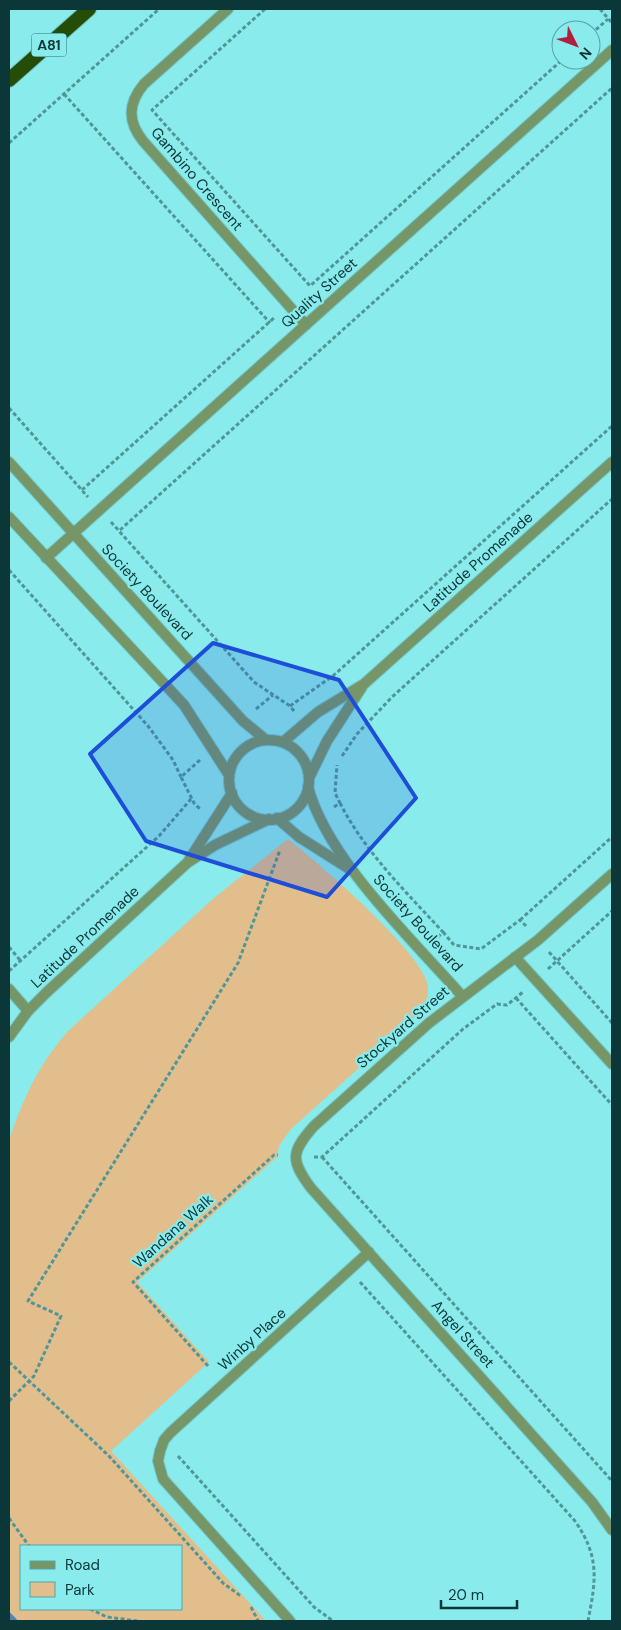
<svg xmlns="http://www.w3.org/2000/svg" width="621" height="1630" viewBox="0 0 621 1630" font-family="'DM Sans',sans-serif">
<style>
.green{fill:#e1be8c;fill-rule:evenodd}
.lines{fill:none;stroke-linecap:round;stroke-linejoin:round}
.stream{stroke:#5584b2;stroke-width:8}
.service-casing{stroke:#71c7c8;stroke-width:12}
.minor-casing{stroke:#71c7c8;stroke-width:12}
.tertiary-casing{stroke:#71c7c8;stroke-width:12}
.trunk-casing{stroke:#71c7c8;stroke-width:16}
.path{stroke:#4e9697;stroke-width:3;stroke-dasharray:4 2.5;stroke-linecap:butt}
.service{stroke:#769668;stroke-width:10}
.minor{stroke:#769668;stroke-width:10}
.tertiary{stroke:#769668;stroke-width:10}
.trunk{stroke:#244e08;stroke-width:14}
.marked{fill:#1d4ed8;fill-opacity:0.2;stroke:#1d4ed8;stroke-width:4;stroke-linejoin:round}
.labels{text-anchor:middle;stroke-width:4.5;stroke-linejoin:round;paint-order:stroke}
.shield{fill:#8aebec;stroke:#316d6e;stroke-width:1}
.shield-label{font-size:14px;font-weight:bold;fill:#0b3738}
.street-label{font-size:15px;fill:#0b3738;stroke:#8aebec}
</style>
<rect width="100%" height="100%" fill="#8aebec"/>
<path class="green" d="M288 839C316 861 426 955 428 987 429 1003 419 1013 409 1023L291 1129 279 1146 277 1157 137 1282 209 1362 111 1451 266 1621H9V1141C22 1100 39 1064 68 1031L215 897ZM21 1546H181V1609H21Z"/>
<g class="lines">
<path class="stream" d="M9 1617 13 1621"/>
<g class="service-casing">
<path id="service" d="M160 1451 164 1440 170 1433 369 1252"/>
</g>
<g class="minor-casing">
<path id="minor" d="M228 9 144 84C128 103 127 121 143 141L306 325
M46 558 612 50
M308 787C327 859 412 939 462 996
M277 818 299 837 351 870
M612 874 538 940 429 1023 314 1126C291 1152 290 1160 311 1188L592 1502 612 1530
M515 957 612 1064
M9 989 28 1011
M160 1451 158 1461 163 1479 290 1621"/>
</g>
<g class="tertiary-casing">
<path id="tertiary" d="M9 462 243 721 266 740
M9 517 184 705 229 775
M229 780a40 40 0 1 1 80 0a40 40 0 1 1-80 0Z
M283 742 318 712 364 684 612 462
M309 778 327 741 362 687
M189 860 232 793
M9 1037 28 1011 47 992 187 863 215 845 269 819"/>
</g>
<g class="trunk-casing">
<path id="trunk" d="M9 80 89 9"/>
</g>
<path class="path" d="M265 9 152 110 310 286 562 60
M600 9 612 23
M591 34 608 19
M64 94 270 323
M9 143 159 9
M9 408 88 497
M82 490 275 317
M111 522 254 682 290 706
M120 530 612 88
M9 570 148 726 173 760 181 777
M256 709 273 695
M294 711 290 706 334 675 612 426
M342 756 357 734 392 697 612 499
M200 760 181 777 194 803 201 810
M340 803C365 852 406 892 443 932L435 940
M334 807 340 803 335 793 337 765
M520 920 612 837
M443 932 454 945 481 949 520 920 527 927
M9 947 20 960
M549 952 612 1023
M548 969 612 911
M9 971 159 836 191 799
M516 998 612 1105
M314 1157H322L463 1029 497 1004 507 1005 523 992
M322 1157 612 1481
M360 1282 575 1521C600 1557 596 1580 588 1621
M9 1362 109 1456 223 1583 242 1597
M208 1366 133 1282 274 1155H278
M9 1401 34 1376 61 1316 28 1301 238 963 280 850
M178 1456 314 1607 333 1621
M9 1518 29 1546
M251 1607 258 1621
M90 1609 107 1617 137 1621"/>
<use href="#service" class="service"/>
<use href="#minor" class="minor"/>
<use href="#tertiary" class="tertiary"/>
<use href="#trunk" class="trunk"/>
</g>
<path class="marked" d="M213 643 339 680 416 798 327 897 146 841 90 754Z"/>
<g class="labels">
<rect class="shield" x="31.5" y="33.5" width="35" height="23" rx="4"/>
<g class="shield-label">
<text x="49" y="50">A81</text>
</g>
<g class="street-label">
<text transform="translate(197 179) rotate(49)" y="5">Gambino Crescent</text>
<text transform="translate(319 293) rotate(-42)" y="5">Quality Street</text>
<text transform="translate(478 562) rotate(-42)" y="5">Latitude Promenade</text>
<text transform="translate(147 592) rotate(47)" y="5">Society Boulevard</text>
<text transform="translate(418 923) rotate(48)" y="5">Society Boulevard</text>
<text transform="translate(85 937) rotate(-43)" y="5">Latitude Promenade</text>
<text transform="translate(403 1027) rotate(-41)" y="5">Stockyard Street</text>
<text transform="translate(173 1231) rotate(-42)" y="5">Wandana Walk</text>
<text transform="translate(463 1334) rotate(48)" y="5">Angel Street</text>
<text transform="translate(252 1339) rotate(-42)" y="5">Winby Place</text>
</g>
</g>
<rect width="621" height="1630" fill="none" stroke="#0b3738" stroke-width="20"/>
<rect x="20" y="1545" width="162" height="65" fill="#8aebec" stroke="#57a3a4"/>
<rect x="30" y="1561" width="25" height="8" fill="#769668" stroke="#57a3a4"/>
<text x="65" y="1570" font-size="15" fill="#0b3738">Road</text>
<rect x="30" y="1582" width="25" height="15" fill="#e1be8c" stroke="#57a3a4"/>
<text x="65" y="1595" font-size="15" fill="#0b3738">Park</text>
<g transform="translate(576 45) rotate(132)"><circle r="24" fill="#8aebec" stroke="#57a3a4"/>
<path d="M0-4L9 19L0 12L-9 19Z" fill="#b11e3e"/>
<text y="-8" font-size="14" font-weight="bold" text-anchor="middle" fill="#0b3738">N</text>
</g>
<path d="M441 1600v8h76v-8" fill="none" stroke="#0b3738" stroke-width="2.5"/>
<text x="448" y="1600" font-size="15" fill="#0b3738" stroke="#8aebec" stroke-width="4" paint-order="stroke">20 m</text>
</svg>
